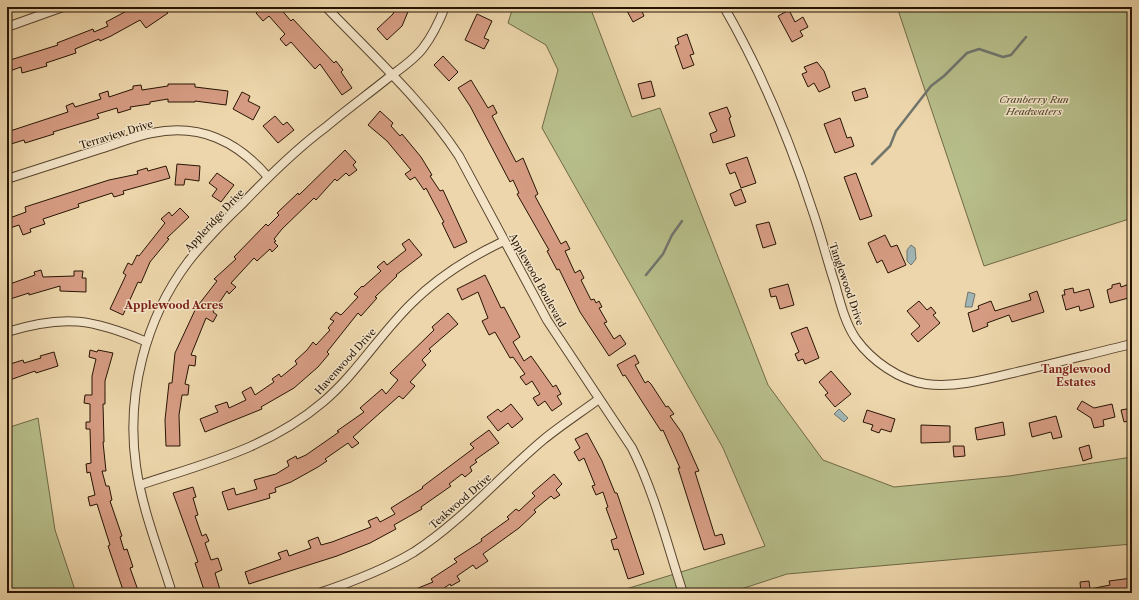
<svg xmlns="http://www.w3.org/2000/svg" width="1139" height="600" viewBox="0 0 1139 600" font-family="'Libre Caslon Text',serif">
<style>
.green{fill:#b7be8a;stroke:#6f6946}
.water{fill:#a0b6b6;stroke:#70756e}
.lines{fill:none;stroke-linecap:round;stroke-linejoin:round}
.stream{stroke:#70756e;stroke-width:2.5}
.building{fill:#d69c83;stroke:#271403}
.minor-casing{stroke:#58442d;stroke-width:10}
.minor{stroke:#f3e4c8;stroke-width:8}
.labels{text-anchor:middle;stroke-width:3;stroke-linejoin:round;paint-order:stroke}
.park-label{font-size:10px;font-style:italic;fill:#52472c;stroke:#f3e4c8}
.street-label{font-size:10px;fill:#271403;stroke:#f3e4c8}
.neighbourhood-label{font-size:11px;font-weight:bold;fill:#7a1f14;stroke:#f3e4c8}
</style>
<rect width="100%" height="100%" fill="#edd6ab"/>
<filter id="stains"><feTurbulence type="fractalNoise" baseFrequency=".005" numOctaves="4"/><feColorMatrix values="0 0 0 0 .2 0 0 0 0 .09 0 0 0 0 .02 0 0 0 .5 -.17"/></filter>
<radialGradient id="worn" r=".72"><stop offset=".6" stop-color="#630" stop-opacity="0"/><stop offset="1" stop-color="#630" stop-opacity=".3"/></radialGradient>
<path class="green" d="M513 7H590L632 117 660 108 768 385 823 460 894 487 1009 476 1132 457V544L787 574 729 593H613L765 546 723 448 542 128 558 70 546 45 508 23Z
M897 7H1132V218L984 266Z
M38 418 55 530 76 593H7V428Z"/>
<path class="water" d="M911 245 915 248 916 259 911 265 907 261V250Z
M968 292 975 294 972 307H965Z
M839 409 848 418 844 422 834 414Z"/>
<g class="lines">
<path class="stream" d="M872 164 890 146 896 131 931 86 944 76 967 53 979 49 1003 57 1011 55 1026 37
M646 275 663 254 672 235 682 221"/>
</g>
<path class="building" d="M134 7H163L168 13 146 28 140 20 111 36 100 41 99 39 75 49 76 53 46 63 47 66 22 73 21 67 7 72V61L58 45 57 43 93 29 94 32 108 26 106 22Z
M263 7H279L291 21 293 19 334 63 336 61 343 70 341 72 352 88 342 95 320 64 315 69 291 42 286 46 280 39 285 34 269 16 263 21 256 13Z
M396 7H410L402 26 387 40 377 29 393 14Z
M636 7H640L644 16 633 22 627 11Z
M789 10 795 22 803 17 808 27 800 31 803 36 792 42 778 16Z
M477 14 492 21 484 38 489 40 484 49 465 40Z
M687 34 694 54 690 55 694 65 683 69 675 46 679 44 677 38Z
M443 56 458 72 449 81 434 65Z
M817 62 824 71 830 87 819 92 814 83 808 87 802 74 807 72 804 67Z
M471 80 488 108 493 105 497 113 492 116 516 162 523 158 538 194 535 196 561 244 566 241 570 249 565 251 575 273 580 270 584 278 581 280 591 300 594 299 596 303 599 301 602 307 599 308 607 322 604 323 614 339 620 335 626 344 609 356 580 312 559 269 557 270 547 251 549 250 517 194 519 193 513 180 510 182 470 106 458 88Z
M651 81 655 96 642 99 638 84Z
M168 84H195V87L228 91 226 105 195 101V102H168V99L150 102V104L130 107 131 109 118 113 117 108 97 114 99 118 53 132 54 134 25 143 24 140 11 144 7 132 68 112 66 106 73 103 75 107 101 99 99 94 108 91 109 97 133 89V86L141 85 142 90 168 86Z
M865 88 868 97 855 101 852 92Z
M242 92 250 96 248 101 260 107 253 120 233 109Z
M727 107 731 117 729 118 735 136 713 143 710 134 717 131 709 113Z
M380 111 393 123 391 126 400 136 402 134 421 157 432 175 430 176 440 191 443 190 467 242 454 248 442 223 444 222 426 188 424 190 415 177 410 180 405 174 411 170 387 141 368 125Z
M275 116 283 125 287 122 294 130 278 143 263 126Z
M840 118 847 138 851 137 854 146 835 153 824 124Z
M345 150 356 162 353 165 357 170 349 176 346 173 337 181 335 179 316 200 314 198 282 229 274 239 276 241 274 242 278 246 272 252 270 249 257 261 254 258 231 283 236 287 229 294 227 291 213 312 217 315 213 322 206 318 191 355 196 356 195 366 189 365 185 384 189 385 188 395H182L179 415 180 446H166L165 420 169 383H172L175 353 196 308 217 281 214 279 236 259 234 257 266 224 268 226 279 215 277 213 298 193 299 195Z
M747 157 756 183 741 188 735 172 730 174 726 164Z
M177 164 200 166 199 181 185 179 184 185H175Z
M166 166 170 178 123 191 124 194 114 197 112 193 78 204 79 207 43 219 45 224 30 229 31 232 23 235 19 225 7 229V219L26 212 25 207 109 180 138 174 137 171 147 168 148 171Z
M217 173 234 185 221 202 212 196 217 189 209 183Z
M856 173 872 216 860 220 844 177Z
M741 189 746 202 735 206 730 194Z
M180 208 189 217 167 238 169 239 150 262 141 283 138 282 123 315 110 309 126 275 123 273 128 263 132 265 137 255 139 256 165 223 161 219 169 212 172 216Z
M769 222 776 244 763 248 756 225Z
M885 235 891 247 897 245 906 265 888 273 882 260 877 263 868 243Z
M409 239 422 255 396 275 397 276 375 297 377 298 361 316 358 313 327 352 329 354 318 367 294 388 261 407 262 409 205 432 200 419 218 412 215 406 227 402 229 408 246 400 242 392 251 387 255 395 274 382 272 379 279 374 281 377 297 364 295 361 307 350 313 342 316 345 330 330 328 328 334 321 330 319 336 312 341 315 344 312 358 297 354 294 362 286 363 287 381 271 377 267 384 261 387 265 406 250 402 244Z
M41 270 43 277 74 276V271H83L82 278H86V292L60 291V286L29 295V293L7 300V285L35 275 34 272Z
M485 275 501 308 504 307 520 337 513 342 524 361 531 356 553 387 556 385 561 394 557 396 562 404 552 411 545 401 538 406 533 398 540 394 532 381 526 385 520 377 525 374 513 357 510 358 495 332 489 335 482 321 488 318 478 292 462 300 457 289Z
M1120 283 1121 287 1132 283V297L1110 303 1107 290 1112 288V285Z
M788 284 794 305 780 309 776 296 771 297 769 289Z
M1073 288 1074 293 1089 289 1094 307 1080 311 1079 306 1066 310 1062 295H1065L1064 290Z
M1037 291 1044 312 1012 322 1009 315 987 323 988 326 973 332 968 313 979 309 978 306 991 301 995 311 1031 300 1029 294Z
M919 301 927 310 931 307 936 313 933 315 940 323 918 342 911 334 920 326 907 311Z
M448 313 458 324 429 349 431 351 422 360 426 365 410 382 415 386 403 399 399 396 353 437 359 443 352 448 348 443 325 459 327 461 318 467 291 482 275 488 276 492 269 494 270 498 228 510 222 492 234 488 236 495 257 489 254 480 276 474 289 466 287 461 296 456 297 459 306 455 339 432 337 431 364 412 360 408 382 389 386 394 398 380 390 373 434 330 432 327Z
M807 327 819 358 805 364 803 359 798 361 795 354 799 352 791 333Z
M90 350 97 352 98 350 113 353 105 381V404H103L104 442H103L106 471H102L106 486H109L112 500 110 501 122 536 120 537 124 550 127 549 133 567 130 568 139 593H124L108 546 110 545 97 504 90 506 88 497 95 495 90 472 87 473 86 464 91 463 90 429H86V422H90V404L84 403 85 395H92V376L96 359 89 357Z
M54 352 58 366 36 373 35 371 7 381V365L23 360 24 363 41 358 40 356Z
M635 355 639 363 635 365 645 383 648 381 651 384 666 407 668 406 674 414 670 416 682 433 699 471 695 472 715 536 722 534 725 544 704 550 678 468H680L663 430 661 431 625 375 623 376 617 365Z
M831 371 851 394 835 407 825 395 828 393 819 382Z
M1082 401 1094 408 1112 404 1115 417 1103 420 1104 426 1094 428 1091 418 1077 409Z
M511 404 523 419 512 428 508 423 498 431 487 417 498 409 501 412Z
M1132 408V420L1124 422 1121 410Z
M867 410 895 419 891 432 881 429 879 433 871 430 873 425 863 422Z
M1056 416 1062 437 1053 439 1051 432 1032 437 1029 423Z
M1003 422 1005 435 977 440 975 428Z
M921 425 950 426V442L921 443Z
M489 430 499 443 475 460 477 462 470 467 472 471 465 477 462 474 449 484 451 486 421 507 422 509 394 525 396 529 370 543 337 556 249 584 245 572 281 559 278 553 287 550 289 556 311 548 308 541 318 537 321 545 332 542 371 527 368 521 377 517 380 522 395 514 391 508 423 488 422 487 474 448 470 444Z
M587 433 602 461 615 493H617L644 574 628 579 618 549 614 550 611 540 617 538 606 508 608 507 603 492 596 495 592 486 595 485 584 458 579 461 574 452 580 448 575 439Z
M1089 445 1092 458 1083 461 1079 448Z
M953 446H964L965 456 954 457Z
M554 474 562 484 556 490 560 495 554 499 551 496 534 510 536 512 519 528 483 554 488 561 476 569 473 565 457 576 460 581 451 586 450 584 437 593H406L433 582 431 579 457 562 454 559 482 541 481 539 509 519 507 517 516 509 519 511 535 496 532 493Z
M193 487 196 497 193 498 198 515 195 516 202 536 206 534 209 541 205 543 211 560 218 558 222 570 215 573 221 593H205L195 563 198 562 173 493Z
M1132 578V593H1081L1080 582 1089 581 1090 589 1110 585 1109 581Z"/>
<g class="lines">
<g class="minor-casing">
<path id="minor" d="M326 7C372 55 423 101 459 156L547 320 632 448C655 494 667 544 683 593
M724 7C761 71 790 141 813 212 821 235 827 260 835 284 840 302 845 323 856 339 872 361 899 380 926 384 956 388 988 379 1017 372 1056 363 1094 353 1132 344
M7 27 63 7
M7 179C38 169 69 159 100 149 117 144 135 136 152 133 200 123 237 141 268 177
M7 332C64 314 93 319 147 342
M140 485C206 463 269 448 323 402 357 373 380 334 412 303 439 276 470 257 504 241
M172 593C159 551 142 509 136 466 126 395 145 319 188 262 205 240 224 221 244 202 270 175 296 149 326 127 346 110 367 95 388 78 400 69 414 60 423 48 433 35 439 22 445 7
M319 593C352 582 384 570 414 552 462 521 499 477 543 440 560 426 580 413 599 399"/>
</g>
<use href="#minor" class="minor"/>
</g>
<g class="labels">
<g class="park-label">
<text x="1034" y="103">Cranberry Run<tspan x="1034" dy="12">Headwaters</tspan></text>
</g>
<g class="street-label">
<text transform="translate(116 134) rotate(-17)" y="4">Terraview Drive</text>
<text transform="translate(214 220) rotate(-47)" y="4">Appleridge Drive</text>
<text transform="translate(538 280) rotate(61)" y="4">Applewood Boulevard</text>
<text transform="translate(847 284) rotate(71)" y="4">Tanglewood Drive</text>
<text transform="translate(345 361) rotate(-48)" y="4">Havenwood Drive</text>
<text transform="translate(460 501) rotate(-41)" y="4">Teakwood Drive</text>
</g>
<g class="neighbourhood-label">
<text x="174" y="309">Applewood Acres</text>
<text x="1076" y="373">Tanglewood<tspan x="1076" dy="13">Estates</tspan></text>
</g>
</g>
<rect width="1139" height="600" fill="none" stroke="#edd6ab" stroke-width="24"/>
<rect x="8" y="8" width="1123" height="584" fill="none" stroke="#271403" stroke-width="2"/>
<rect x="12" y="12" width="1115" height="576" fill="none" stroke="#271403"/>
<rect width="100%" height="100%" filter="url(#stains)"/>
<rect width="100%" height="100%" fill="url(#worn)"/>
</svg>
